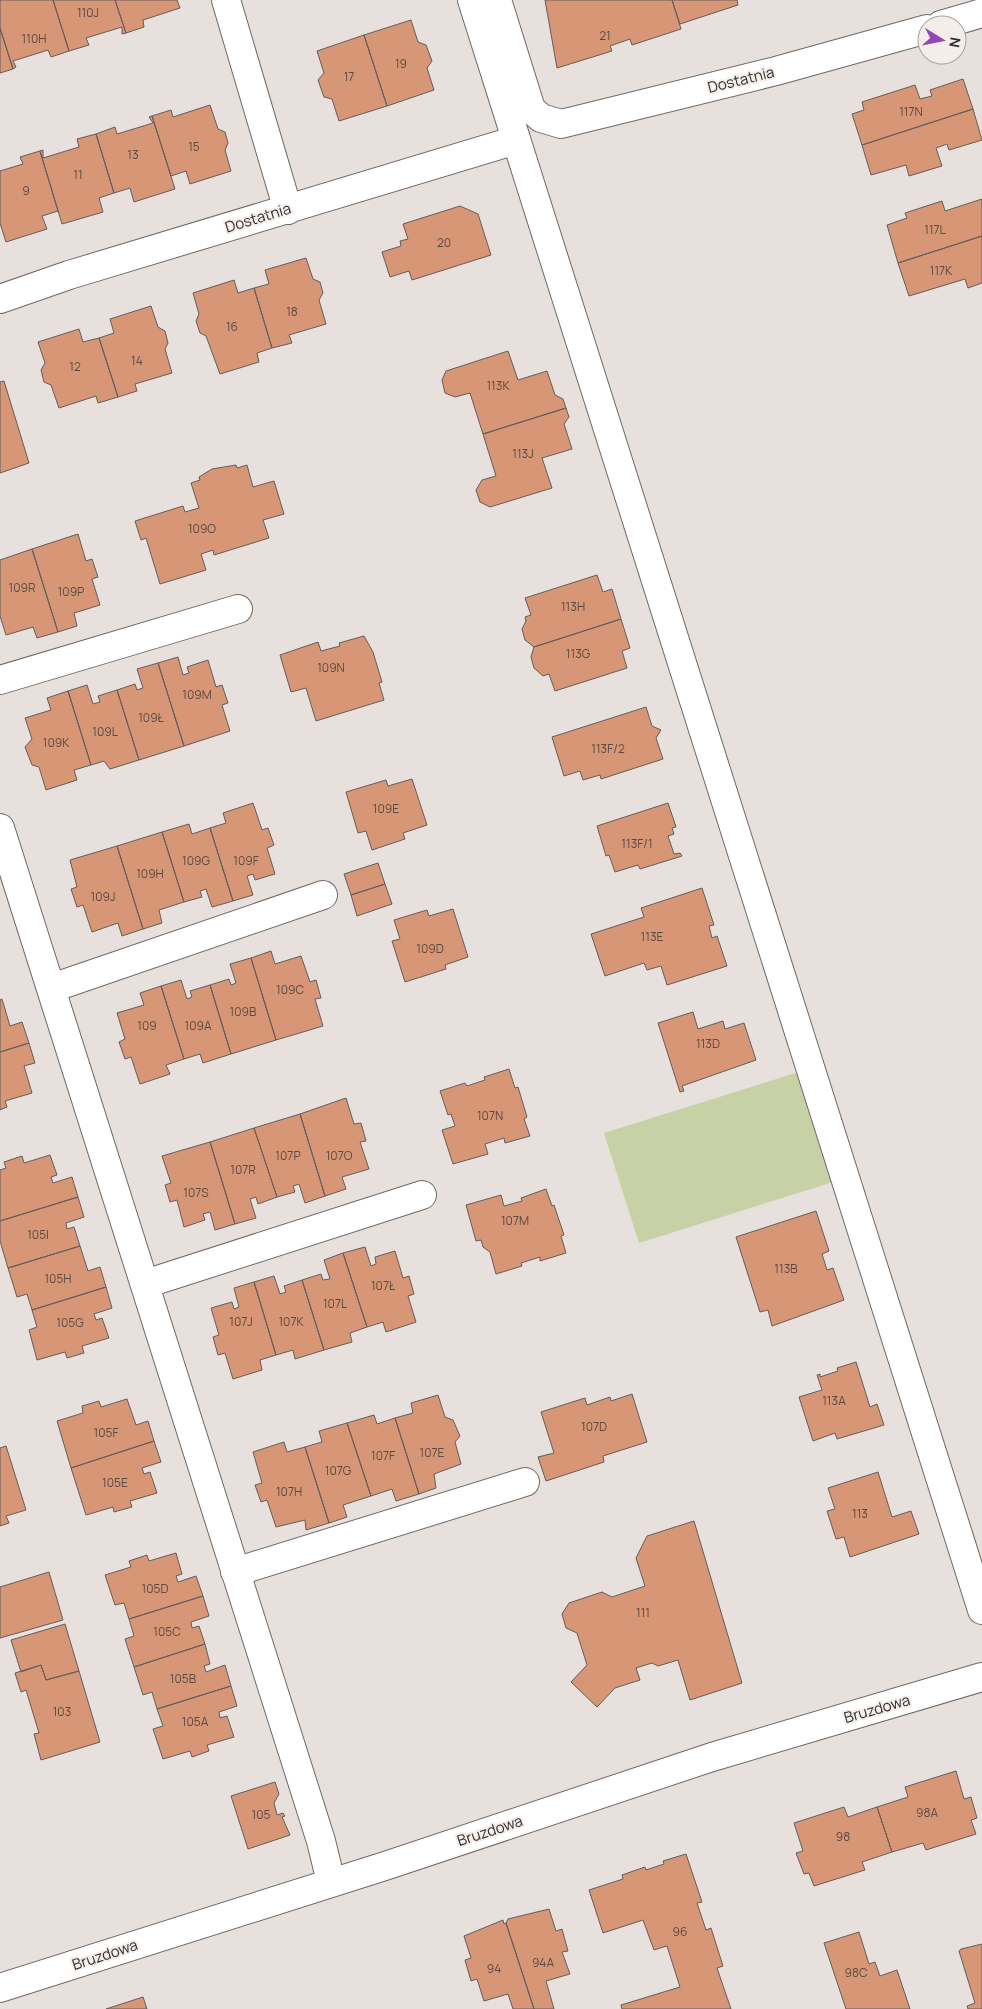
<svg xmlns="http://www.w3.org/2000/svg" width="982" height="2009" viewBox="0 0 982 2009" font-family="Manrope,sans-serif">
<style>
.green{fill:#c6d1a5}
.building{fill:#d79676;stroke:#635d5b}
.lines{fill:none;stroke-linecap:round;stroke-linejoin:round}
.minor-casing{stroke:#6f6967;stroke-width:30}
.minor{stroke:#fff;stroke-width:28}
.labels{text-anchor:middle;stroke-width:4;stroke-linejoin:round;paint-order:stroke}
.number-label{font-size:12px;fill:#5b4a41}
.street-label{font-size:15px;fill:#32302f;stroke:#f4edea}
</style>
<rect width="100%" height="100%" fill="#e7e0dd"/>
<path class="green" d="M799 1072 833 1182 639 1243 604 1133Z"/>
<path class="building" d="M0 0H53L69 51 51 57 48 50 13 61 16 67 13 69 0 28Z
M53 0H115L126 33 122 34V27L86 38 89 45 69 51Z
M115 0H177L180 8 143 20 144 27 126 33Z
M545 0H672L681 29 632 45 630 39 610 46 612 51 557 68Z
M672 0H737L738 5 680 24Z
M411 20 418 42 426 45 432 61 427 68 434 90 387 106 364 35Z
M0 28 13 69 0 73Z
M364 35 387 106 339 121 332 99 324 97 318 80 324 73 317 51Z
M963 79 973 109 862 145 852 114 864 110 862 102 915 85 920 99 932 96 930 90Z
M210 105 218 129 225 132 228 143 225 150 231 171 190 184 186 171 171 176 152 116 171 110 173 117Z
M973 109 982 140 949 150 947 144 936 148 942 166 909 176 906 165 871 175 862 145Z
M152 116 175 189 134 202 130 188 114 193 96 134 115 127 117 134 153 123 149 117Z
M96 134 114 193 99 198 103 212 62 224 40 151 43 150V158L79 147 77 139Z
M40 151 58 211 42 216 47 229 6 242 0 223V171L23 164 20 157Z
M982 199V236L898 263 887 225 907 218 905 213 942 201 945 211Z
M460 206 478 214 491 255 412 280 409 271 390 277 382 252 401 246 400 241 408 239 403 224Z
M982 236V283L968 288 965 279 909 296 898 263Z
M306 258 313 279 320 282 323 293 319 300 326 324 289 335 292 343 272 348 254 288 269 284 265 270Z
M234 280 238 293 254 288 272 348 257 353 259 362 220 374 206 336 200 333 196 321 199 314 193 293Z
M151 306 158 327 165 331 168 343 165 349 172 373 135 384 137 391 118 397 99 338 114 333 110 319Z
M79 329 83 342 99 338 118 397 98 403 96 396 59 408 51 385 44 382 41 370 45 363 38 342Z
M508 351 518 380 547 371 555 395 563 399 566 408 483 434 470 393 455 397 445 393 442 380 446 371Z
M4 381 29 463 0 473V382Z
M566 408 569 417 564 424 572 449 542 458 552 488 490 507 480 502 476 490 482 480 496 476 483 434Z
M236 465 237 468 247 465 253 487 274 481 284 514 263 520 269 538 214 555 213 550 201 554 206 570 160 584 146 538 141 540 135 521 183 506 185 512 199 508 191 483 200 480 199 477 212 469Z
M78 534 86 561 92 559 98 577 92 579 100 605 74 613 77 626 58 632 32 549Z
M32 549 58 632 37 638 33 627 6 635 0 616V560Z
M597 575 603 592 612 589 621 619 534 647 525 640 522 629 526 621 525 617 531 615 525 598Z
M621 619 630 648 622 651 627 668 555 691 549 674 543 676 534 668 531 657 534 647Z
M364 636 373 652 382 682 379 683 384 700 316 721 306 688 291 692 280 655 318 642 321 651 340 646 339 643Z
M178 657 183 675 189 673 187 667 208 660 216 687 222 685 228 703 222 705 230 731 184 746 158 663Z
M158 663 184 746 139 760 117 690 135 684 137 690 143 688 137 669Z
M87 685 93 704 100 702 98 696 117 690 139 760 110 769 104 761 91 765 68 691Z
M68 691 91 765 74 770 77 780 46 790 39 767 32 765 25 747 32 739 25 718 51 710 47 698Z
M646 707 652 726 661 730 656 738 663 759 601 779 600 775 583 780 580 771 564 776 552 737Z
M412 779 427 825 403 833 405 839 372 850 366 831 358 833 346 792 386 780 388 786Z
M253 803 262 830 268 828 274 845 267 848 275 874 255 880 253 874 247 876 253 895 233 901 210 828 226 823 223 813Z
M668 803 676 827 672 828 674 834 668 836 674 854 680 853 682 856 640 869 638 865 615 872 609 855 606 856 597 826Z
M189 824 192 834 210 828 233 901 212 907 206 889 200 891 202 897 184 902 162 832Z
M162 832 184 902 159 910 162 923 143 929 117 846Z
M117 846 143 929 122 936 118 923 92 932 83 905 77 907 71 889 77 887 70 860Z
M378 863 385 884 351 895 344 874Z
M385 884 392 904 357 916 351 895Z
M702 888 714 925 709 926 712 938 717 936 727 966 667 985 661 966 647 970 644 963 605 976 591 934 644 917 641 908Z
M453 909 468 957 445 965 446 969 405 982 392 941 400 939 394 920 427 910 429 916Z
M271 951 275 964 301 956 310 982 316 980 321 998 315 999 323 1026 276 1040 251 958Z
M251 958 276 1040 231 1054 210 985 229 979 231 985 236 983 230 964Z
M181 980 187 999 192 997 190 991 210 985 231 1054 203 1063 200 1054 184 1059 161 986Z
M161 986 184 1059 166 1065 170 1074 140 1084 131 1057 125 1059 119 1042 125 1039 117 1013 144 1005 140 993Z
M2 999 10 1026 22 1022 29 1043 0 1052V1000Z
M693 1012 698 1029 723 1021 725 1029 744 1023 756 1060 682 1086 684 1091 680 1092 658 1023Z
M29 1043 35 1063 24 1066 32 1093 5 1101 7 1107 0 1110V1052Z
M509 1069 515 1088 518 1087 527 1117 524 1119 530 1136 505 1143 504 1138 485 1144 488 1154 453 1164 442 1130 455 1126 451 1114 448 1115 440 1091 465 1083 467 1086 485 1080 484 1077Z
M346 1098 354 1124 361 1123 366 1141 360 1142 369 1169 342 1177 346 1189 325 1196 300 1114Z
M300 1114 325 1196 305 1203 299 1184 293 1186 295 1192 277 1197 254 1128Z
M254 1128 277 1197 258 1204 256 1197 250 1199 256 1218 235 1224 210 1142Z
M210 1142 235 1224 215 1230 210 1212 203 1214 205 1220 184 1227 177 1200 170 1202 165 1185 171 1183 162 1156Z
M50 1155 57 1175 51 1177 53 1183 72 1177 78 1197 0 1221V1170L6 1168 4 1162 22 1156 24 1163Z
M546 1189 552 1206 554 1205 564 1235 561 1236 566 1253 540 1261V1257L521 1263 522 1266 496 1274 490 1252 483 1247 481 1240 476 1241 466 1205 501 1195 504 1206 522 1201 521 1198Z
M78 1197 84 1217 66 1223 67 1229 74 1227 80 1246 8 1268 0 1241V1221Z
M816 1211 829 1251 822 1254 827 1270 833 1268 844 1300 772 1326 768 1310 760 1312 736 1237Z
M80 1246 88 1271 100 1267 106 1287 32 1310 27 1294 17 1297 8 1268Z
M365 1247 371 1266 376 1264 375 1257 395 1251 403 1278 409 1276 414 1294 408 1296 416 1322 386 1332 383 1322 367 1327 343 1253Z
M343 1253 367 1327 350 1333 352 1342 324 1350 302 1280 321 1274 323 1280 330 1279 324 1260Z
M274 1276 280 1294 286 1292 284 1286 302 1280 324 1350 295 1359 293 1350 276 1355 254 1282Z
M254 1282 276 1355 260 1360 262 1370 233 1379 225 1353 218 1355 213 1337 219 1335 211 1308 232 1302 234 1309 239 1307 234 1288Z
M106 1287 112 1308 94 1314 96 1320 102 1318 109 1338 82 1346 84 1353 67 1358 65 1352 37 1360 29 1330 37 1327 32 1310Z
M856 1362 870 1407 877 1404 884 1425 837 1439 835 1433 813 1441 799 1397 822 1390 817 1375 820 1374V1377L838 1371 837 1368Z
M632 1394 647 1442 603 1456 604 1462 546 1481 538 1457 554 1453 541 1412 585 1398 587 1405 610 1397 611 1401Z
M438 1395 445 1417 453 1420 460 1436 455 1442 461 1464 434 1474 436 1488 419 1494 395 1418 413 1413 411 1403Z
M127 1399 136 1425 148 1421 154 1441 71 1468 57 1421 83 1413 82 1406 99 1401 101 1407Z
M374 1415 377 1424 395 1418 419 1494 396 1501 392 1489 371 1496 347 1423Z
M347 1423 371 1496 343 1505 347 1517 329 1523 305 1447 322 1442 319 1431Z
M154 1441 161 1462 142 1468 144 1474 150 1472 157 1493 130 1501 132 1507 114 1512 113 1507 86 1515 71 1468Z
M284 1442 287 1452 305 1447 329 1523 306 1530 305 1520 276 1527 267 1500 261 1502 255 1485 262 1483 253 1452Z
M6 1446 26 1510 6 1516 9 1523 0 1526V1448Z
M878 1472 892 1517 911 1511 919 1534 850 1557 844 1537 836 1539 827 1511 835 1509 828 1488Z
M694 1521 742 1683 690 1700 678 1660 658 1666 652 1663 636 1668 640 1680 615 1688 597 1707 571 1682 587 1665 577 1633 566 1628 562 1614 569 1603 602 1592 612 1597 645 1586 636 1558 647 1536Z
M176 1553 182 1574 176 1576 178 1582 196 1576 203 1596 129 1619 124 1603 115 1605 105 1575 131 1567 129 1561 147 1555 149 1561Z
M49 1572 63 1620 0 1638V1587Z
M203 1596 209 1616 191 1622 192 1628 199 1626 205 1644 134 1667 125 1639 134 1636 129 1619Z
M65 1624 79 1671 46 1680 41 1665 21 1672 11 1640Z
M205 1644 210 1664 204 1666 206 1672 225 1665 231 1686 157 1709 152 1692 143 1695 134 1667Z
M41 1665 46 1680 79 1671 100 1742 41 1760 34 1734 39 1733 26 1690 21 1692 15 1673Z
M231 1686 237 1706 219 1712 220 1718 227 1716 234 1737 207 1745 209 1751 192 1757 190 1751 163 1759 153 1729 163 1726 157 1709Z
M956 1771 964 1799 971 1797 977 1818 971 1820 976 1834 926 1850 923 1843 892 1852 877 1807 908 1797 905 1787Z
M275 1782 279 1794 274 1803 277 1815 283 1813 285 1816 282 1817 290 1835 248 1849 231 1796Z
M844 1807 848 1817 877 1807 892 1852 862 1862 865 1870 814 1886 809 1873 804 1874 796 1853 803 1851 794 1823Z
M686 1854 702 1902 697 1903 706 1930 711 1928 723 1966 717 1968 731 2009H622L621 2005 680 1987 667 1946 654 1950 643 1920 603 1933 589 1890 623 1879 622 1875 645 1867 646 1870 664 1864 663 1861Z
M549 1909 556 1931 562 1929 568 1951 562 1952 570 1974 546 1981 554 2009H534L506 1923 508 1919Z
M503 1920 504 1924 506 1923 534 2009H513L508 1994 484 2001 477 1979 471 1981 465 1960 471 1958 464 1936Z
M859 1932 869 1964 875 1962 880 1976 897 1970 910 2009H846L824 1943Z
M982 1944V2009H968L967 2006 975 2003 959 1951 961 1949Z
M143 1997 147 2009H106Z"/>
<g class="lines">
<g class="minor-casing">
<path id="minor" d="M226 0 288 210
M472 0 982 1610
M497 0 531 109 541 118 561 124 776 71 927 29
M941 25 982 13
M0 299 69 275 516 140
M0 680 238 609
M0 828 321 1841 331 1882
M52 988 323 895
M145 1284 422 1195
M235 1572 525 1482
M0 1988 385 1866 712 1757 982 1677"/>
</g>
<use href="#minor" class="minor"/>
</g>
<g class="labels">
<g class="number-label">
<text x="88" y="17">110J</text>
<text x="605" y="40">21</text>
<text x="34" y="43">110H</text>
<text x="401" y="68">19</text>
<text x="349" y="81">17</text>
<text x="911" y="116">117N</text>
<text x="194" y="151">15</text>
<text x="133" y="159">13</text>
<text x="78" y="179">11</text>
<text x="26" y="195">9</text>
<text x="935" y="234">117L</text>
<text x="444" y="247">20</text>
<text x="941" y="275">117K</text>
<text x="292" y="316">18</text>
<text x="232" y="331">16</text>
<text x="137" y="365">14</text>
<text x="75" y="371">12</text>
<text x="498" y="390">113K</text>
<text x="523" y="458">113J</text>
<text x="202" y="533">109O</text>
<text x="22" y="592">109R</text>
<text x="71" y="596">109P</text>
<text x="573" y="611">113H</text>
<text x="578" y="658">113G</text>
<text x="331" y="672">109N</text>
<text x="197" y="699">109M</text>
<text x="151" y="722">109Ł</text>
<text x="105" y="736">109L</text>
<text x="56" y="747">109K</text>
<text x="608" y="753">113F/2</text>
<text x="386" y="813">109E</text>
<text x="637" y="848">113F/1</text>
<text x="196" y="865">109G</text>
<text x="246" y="865">109F</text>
<text x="150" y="878">109H</text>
<text x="103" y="901">109J</text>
<text x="652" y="941">113E</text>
<text x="430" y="953">109D</text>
<text x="290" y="994">109C</text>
<text x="243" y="1016">109B</text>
<text x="147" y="1030">109</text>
<text x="198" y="1030">109A</text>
<text x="708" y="1048">113D</text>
<text x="490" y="1120">107N</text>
<text x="288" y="1160">107P</text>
<text x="339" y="1160">107O</text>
<text x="243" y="1174">107R</text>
<text x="196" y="1197">107S</text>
<text x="515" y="1225">107M</text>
<text x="38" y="1239">105I</text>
<text x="786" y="1273">113B</text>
<text x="58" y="1283">105H</text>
<text x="383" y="1290">107Ł</text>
<text x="335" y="1308">107L</text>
<text x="241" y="1326">107J</text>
<text x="291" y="1326">107K</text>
<text x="70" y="1327">105G</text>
<text x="834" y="1405">113A</text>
<text x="594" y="1431">107D</text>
<text x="106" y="1437">105F</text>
<text x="432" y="1457">107E</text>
<text x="383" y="1460">107F</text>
<text x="338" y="1475">107G</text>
<text x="115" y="1487">105E</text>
<text x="289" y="1496">107H</text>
<text x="860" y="1518">113</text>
<text x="155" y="1593">105D</text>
<text x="643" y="1617">111</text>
<text x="167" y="1636">105C</text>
<text x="183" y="1683">105B</text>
<text x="62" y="1716">103</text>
<text x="195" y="1726">105A</text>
<text x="927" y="1817">98A</text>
<text x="261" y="1819">105</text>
<text x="843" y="1841">98</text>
<text x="680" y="1936">96</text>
<text x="543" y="1967">94A</text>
<text x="494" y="1973">94</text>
<text x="856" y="1977">98C</text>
</g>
<g class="street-label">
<text transform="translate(741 80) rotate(-14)" y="5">Dostatnia</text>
<text transform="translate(258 218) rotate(-17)" y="5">Dostatnia</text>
<text transform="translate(877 1709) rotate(-16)" y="5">Bruzdowa</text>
<text transform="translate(490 1831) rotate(-18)" y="5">Bruzdowa</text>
<text transform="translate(105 1955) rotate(-18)" y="5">Bruzdowa</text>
</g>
</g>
<g transform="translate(942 40) rotate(100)"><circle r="24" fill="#f4edea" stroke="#a6a19f"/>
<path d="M0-4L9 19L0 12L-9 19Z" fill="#9246b7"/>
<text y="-8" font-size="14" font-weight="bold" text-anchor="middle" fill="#32302f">N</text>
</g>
</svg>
